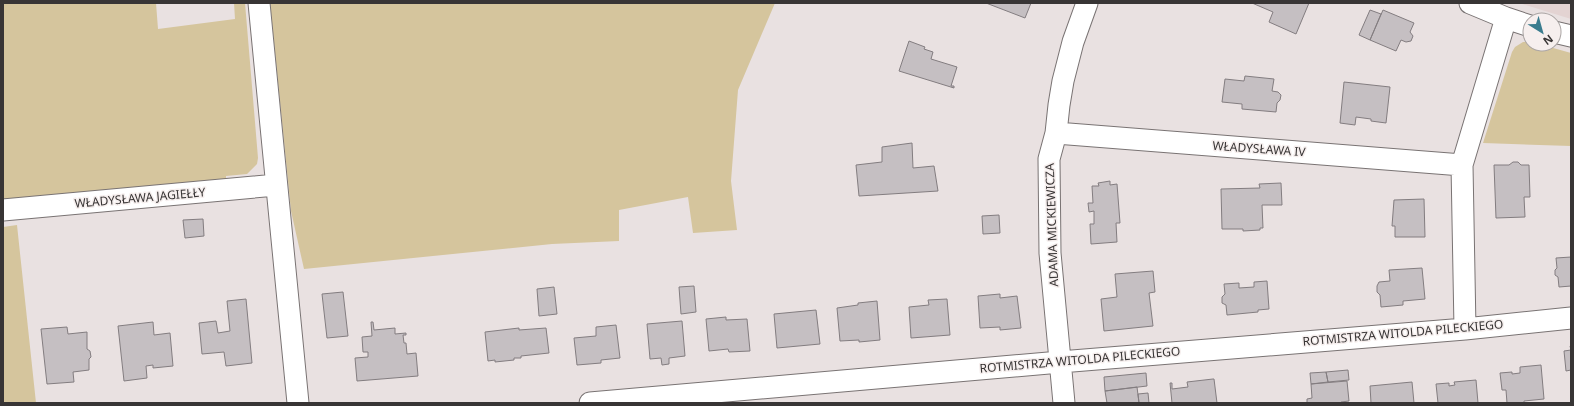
<svg xmlns="http://www.w3.org/2000/svg" width="1574" height="406" viewBox="0 0 1574 406" font-family="'Noto Sans',sans-serif">
<style>
.built{fill:#e3d3d2}
.green{fill:#d5c59d}
.building{fill:#c5bfc2;stroke:#837d80}
.lines{fill:none;stroke-linecap:round;stroke-linejoin:round}
.minor-casing{stroke:#797373;stroke-width:23}
.minor{stroke:#fff;stroke-width:21}
.labels{text-anchor:middle;stroke-width:3;stroke-linejoin:round;paint-order:stroke}
.street-label{font-size:12px;fill:#383535;stroke:#f6efee}
</style>
<rect width="100%" height="100%" fill="#e9e1e1"/>
<path class="built" d="M1519 3H1571V19Z"/>
<path class="green" d="M3 3H156L158 29 235 19 234 3H245L258 158 257 164 247 174 226 176V181L3 201Z
M270 3H775L738 90 731 181 737 230 693 233 688 197 619 210V241L552 244 304 269 291 211Z
M1523 42H1530V44H1539L1571 53V146L1483 143 1512 52 1515 47Z
M17 225 36 403H3V227Z"/>
<path class="building" d="M986 3H1031L1025 18Z
M1252 3H1309L1296 34 1269 22 1273 12Z
M1370 10 1381 14 1370 40 1359 35Z
M1383 10 1414 23 1410 32 1413 36 1411 41 1406 42 1401 40 1396 51 1370 40Z
M909 41 925 47 924 49 933 52 931 59 957 67 951 86H954V88L899 71Z
M1245 76 1274 79 1272 91 1278 92 1281 95 1280 100 1277 103 1276 112 1242 109V104L1222 102 1225 79 1244 81Z
M1344 82 1390 87 1386 123 1371 121V119L1356 117 1355 125 1340 123Z
M912 143 913 168 934 166 938 191 859 196 856 165 882 162V147Z
M1513 162H1518L1521 165H1529L1530 197H1524L1525 217 1496 218 1494 165H1509Z
M1110 181V185L1117 184 1120 223H1116L1117 242 1091 244 1090 224H1094V211L1089 212 1088 203H1093L1092 186H1099L1098 183Z
M1281 183 1282 205H1262L1263 228H1260V230L1243 231V229H1222L1221 189 1260 188 1259 184Z
M1424 199 1425 237H1395V226H1392L1394 200Z
M999 215 1000 233 983 234 982 216Z
M203 219 204 236 185 238 183 220Z
M1571 257V286L1559 287 1558 277 1555 275V270L1557 268 1556 258Z
M1422 268 1425 299 1403 301V305L1381 307 1380 295 1377 292V286L1379 282 1390 281 1389 270Z
M1153 271 1155 292 1149 293 1153 326 1104 331 1101 299 1117 297 1115 274Z
M1267 281 1269 309 1258 310V312L1227 315 1226 305 1222 303V297L1225 294 1224 284 1239 283V288L1254 287V282Z
M694 286 696 312 681 314 679 287Z
M554 287 557 314 539 316 537 289Z
M343 292 348 336 327 338 322 294Z
M1000 294V298L1017 296 1021 328 1000 330V327L980 328 978 296Z
M246 299 252 363 226 366 224 352 202 354 199 323 216 321 218 333 230 331 227 301Z
M947 299 950 335 911 338 909 307 929 305 928 300Z
M877 301 880 340 859 342V340L840 341 837 308 858 305V303Z
M816 310 820 344 777 348 774 314Z
M726 317V320L747 319 750 351 729 352 728 349 709 351 706 319Z
M682 321 685 356 669 358V364L662 365 661 358 650 359 647 324Z
M153 322 154 335 170 333 173 366 153 368V365L146 366 147 378 124 381 118 326Z
M371 322H373L374 330 395 328V334L406 333V335H403L404 343H406L407 354 416 353 418 376 357 381 355 358 368 357V352H363L362 337 372 336Z
M616 325 620 358 601 360V363L577 365 574 338 596 336V327Z
M67 327 68 334 87 332V349L90 351 91 357 89 359V370L73 372 74 382 47 384 41 329Z
M519 328V330L546 328 549 353 521 356V358H514V360L495 362V360L488 361 485 332Z
M1570 346H1571V370L1566 371 1564 351 1571 350Z
M1541 365 1544 399 1524 401V403H1507L1506 390H1502L1500 373 1512 372V374L1520 373V367Z
M1348 370 1349 380 1328 382 1326 372Z
M1326 372 1328 382 1311 384 1310 373Z
M1146 373 1147 386 1105 391 1104 377Z
M1213 379H1214L1217 403H1172L1170 383H1172V389L1188 387 1187 382Z
M1476 380 1478 403H1438L1436 384 1449 383V386L1455 385 1454 382Z
M1347 381 1349 401 1341 402 1342 403H1307V399L1312 398 1311 384Z
M1412 382 1414 403H1371L1370 386Z
M1137 387 1139 403H1107L1105 391Z
M1148 393 1149 403H1139L1138 394Z"/>
<g class="lines">
<g class="minor-casing">
<path id="minor" d="M259 3 298 403
M1470 3 1506 18 1530 26
M1554 32 1571 36
M1056 133 1462 165
M3 210 276 185
M1465 329 1462 165 1506 18
M590 403 1060 362 1465 329 1571 318
M1064 403 1050 253 1049 159 1056 133 1059 105 1063 81 1073 42 1087 3"/>
</g>
<use href="#minor" class="minor"/>
</g>
<g class="labels">
<g class="street-label">
<text transform="translate(1259 149) rotate(4)" y="4">WŁADYSŁAWA IV</text>
<text transform="translate(140 198) rotate(-5)" y="4">WŁADYSŁAWA JAGIEŁŁY</text>
<text transform="translate(1052 225) rotate(-92)" y="4">ADAMA MICKIEWICZA</text>
<text transform="translate(1403 333) rotate(-5)" y="4">ROTMISTRZA WITOLDA PILECKIEGO</text>
<text transform="translate(1080 360) rotate(-5)" y="4">ROTMISTRZA WITOLDA PILECKIEGO</text>
</g>
</g>
<rect width="1574" height="406" fill="none" stroke="#383535" stroke-width="8"/>
<g transform="translate(1542 32) rotate(143)"><circle r="19" fill="#f6efee" stroke="#aaa5a4"/>
<path d="M0-3L7 15L0 10L-7 15Z" fill="#3a7c8e"/>
<text y="-6" font-size="11" font-weight="bold" text-anchor="middle" fill="#383535">N</text>
</g>
</svg>
